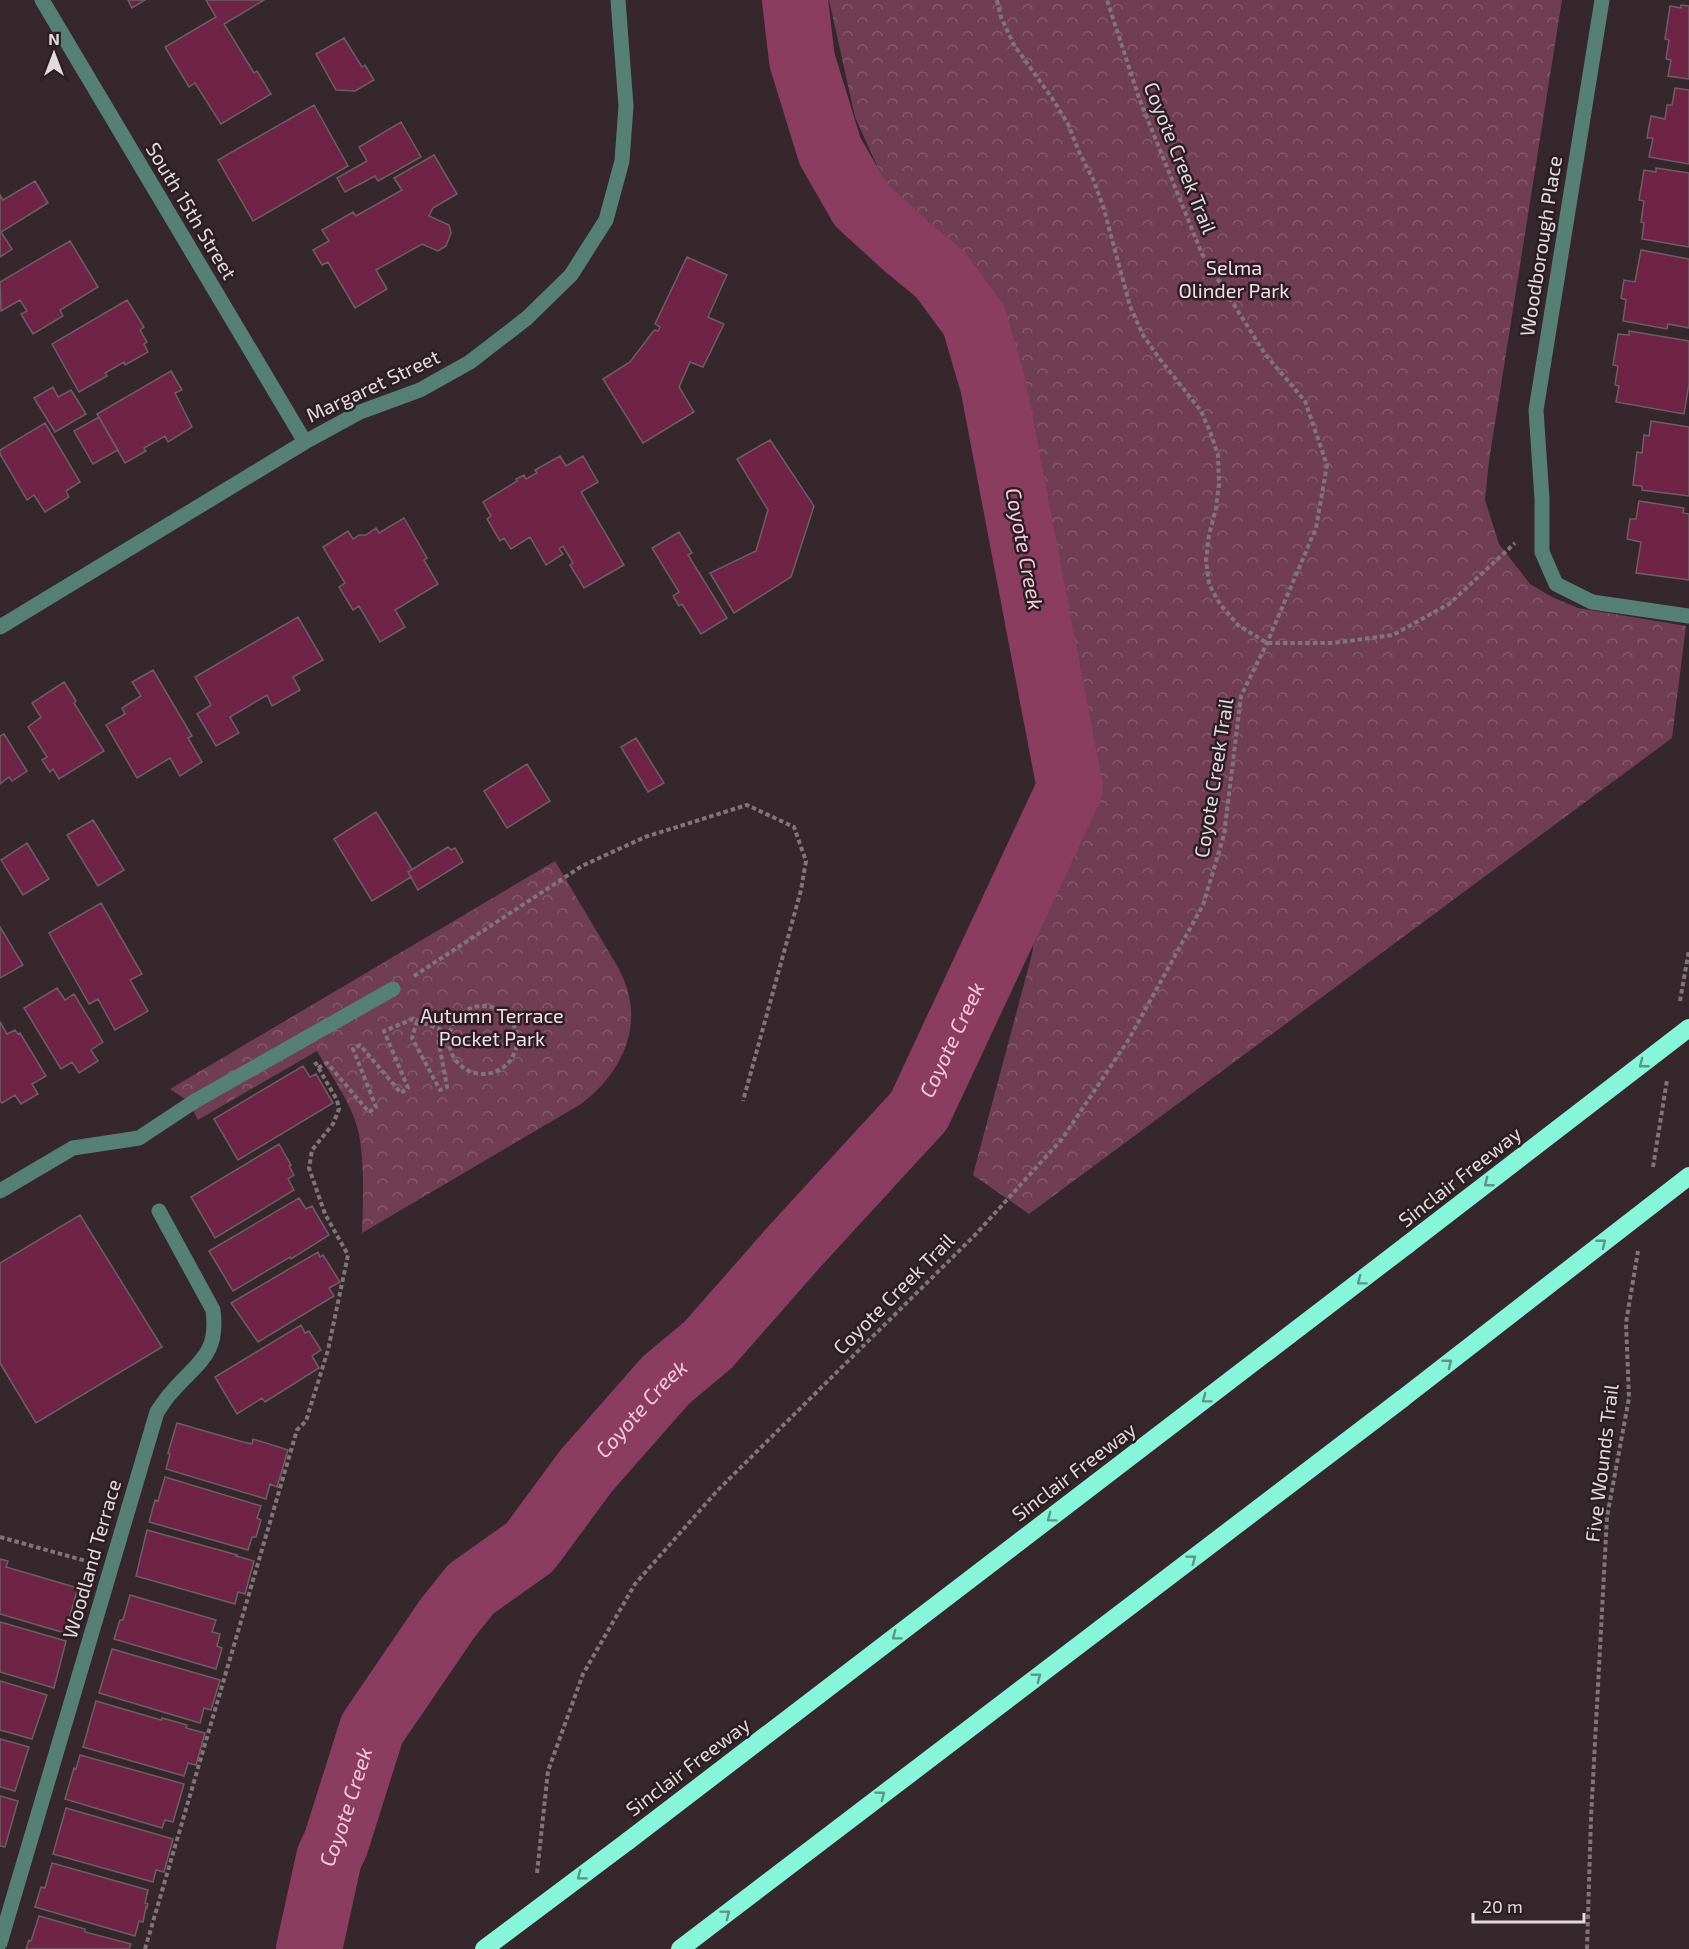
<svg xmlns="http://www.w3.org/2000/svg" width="1689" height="1949" viewBox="0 0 1689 1949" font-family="'Exo 2',sans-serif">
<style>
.park{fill:url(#park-crowns)}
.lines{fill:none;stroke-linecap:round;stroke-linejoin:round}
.river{stroke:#8a3d5e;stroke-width:66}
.building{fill:#6f2446;stroke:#6d5e63;stroke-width:1.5}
.path{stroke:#807579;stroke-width:4;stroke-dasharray:4.5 3;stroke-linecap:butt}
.minor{stroke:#568073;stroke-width:15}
.highway{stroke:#87f5d7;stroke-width:18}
.highway-bridge{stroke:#87f5d7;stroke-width:18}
.oneway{stroke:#5e9486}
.labels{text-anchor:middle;stroke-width:5;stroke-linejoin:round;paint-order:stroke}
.street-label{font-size:20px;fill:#e3dadd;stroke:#2b1e22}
.park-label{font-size:20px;fill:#f5dde5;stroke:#2b1e22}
.water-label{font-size:21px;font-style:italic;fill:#f9cada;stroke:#2b1e22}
</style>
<defs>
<pattern id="park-crowns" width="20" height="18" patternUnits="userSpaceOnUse" patternTransform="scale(1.5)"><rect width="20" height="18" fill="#713d52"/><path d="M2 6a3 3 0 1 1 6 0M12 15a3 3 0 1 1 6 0" fill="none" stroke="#85586a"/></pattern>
</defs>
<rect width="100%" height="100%" fill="#35272c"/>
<path class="park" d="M829 0H1562L1489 461 1485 500 1499 544 1530 584 1552 597 1578 608 1686 626 1672 738 1029 1214 973 1175 1032 954 1057 787 1053 557 855 117Z
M555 861C569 885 583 908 597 932 606 948 617 963 624 980 644 1028 620 1075 581 1104L362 1233C363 1202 365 1161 358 1130 351 1102 331 1076 317 1051L198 1120 188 1101 170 1089Z"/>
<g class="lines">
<path class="river" id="s1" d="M309 1949 329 1858 336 1843 372 1729 447 1619 471 1589 530 1547 586 1471 666 1380 708 1345 794 1247 919 1111 1070 788 993 385 974 320 940 274 906 246 861 205 830 151 802 60 795 0"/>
</g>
<path class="building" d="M128 0H145L132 8Z
M206 0H264L224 24 254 73 257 71 271 94 221 124 195 83 189 87 165 47 216 17Z
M1681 5 1689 6V79L1668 76 1671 60 1666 59 1669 40 1665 39 1670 6 1681 8Z
M344 38 362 67 365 65 374 80 355 91 336 90 316 54Z
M1675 88 1689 90V164L1649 157 1653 138H1647L1651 116 1665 119 1667 105H1672Z
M314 105 348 166 253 221 218 160Z
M401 122 421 157 378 181 375 176 345 192 337 178 367 161 359 147Z
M434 155 457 194 433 208 429 216 449 225 451 233 446 246 438 251 422 244 376 270 387 289 355 308 328 262 322 265 313 250 329 241 322 230 353 212 356 216 402 190 394 178Z
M1656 168 1689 173V247L1642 239 1644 223 1641 222 1644 201 1639 200 1644 170 1656 172Z
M35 181 48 203 1 232 12 249 0 257V195L3 200Z
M70 241 98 287 60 310 63 316 33 334 21 314 27 311 20 300 1 311 0 282Z
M1641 250 1689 259V328L1668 324 1667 329 1623 321 1626 300 1621 298 1624 280 1635 282Z
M687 257 727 275 708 317 724 324 703 367 690 362 679 387 694 412 643 443 603 379 630 362 652 333 655 330 658 331 660 327 655 324Z
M127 300 144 327 140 330 147 342 144 344 148 352 125 365 124 362 105 373 107 376 79 392 52 344Z
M1629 331 1689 341V384L1684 414 1616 402 1619 386 1615 385 1618 366 1613 365 1618 334 1629 335Z
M171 371 182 390 175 393 192 427 168 442 165 436 144 448 146 451 125 463 97 414Z
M53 387 58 397 71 390 86 414 55 432 34 398Z
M99 417 118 450 93 464 74 431Z
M1651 421 1689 427V496L1642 490V486L1633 485 1637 452 1642 453 1644 435 1649 436Z
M45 423 80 482 66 491 69 497 45 512 34 495 27 500 0 454V450Z
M770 440 814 506 791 577 734 613 710 573 756 551 768 510 737 459Z
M560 456 566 466 583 456 598 482 581 492 624 565 584 588 570 565 573 563 563 546 559 549 563 554 546 565 530 537 511 549 504 538 500 541 487 519 491 516 483 502 517 481 516 479 524 475 526 479 537 473 535 470Z
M1639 501 1684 508 1683 513 1689 514V580L1636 573 1641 542 1627 539 1630 519H1636Z
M404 518 427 558 424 560 438 584 395 610 405 627 380 642 359 606 353 610 339 587 345 583 323 547 348 531 353 539 359 535H366L376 528 379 533Z
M679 532 692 553 688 555 727 618 701 634 682 604 679 606 673 596 679 592 652 548Z
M298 617 323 660 293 677 300 690 272 706 267 695 230 717 239 733 216 746 197 714 211 705 195 677Z
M153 670 192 736 188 738 202 762 180 776 170 758 137 778 106 725 125 714 122 708 141 696 132 682Z
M64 682 76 701 74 703 104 751 59 779 53 769 50 772 42 760 47 757 28 727 41 717 32 703Z
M4 734 27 771 12 781 9 777 0 784V736Z
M636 738 664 783 648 792 621 747Z
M527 764 550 801 507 828 484 791Z
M376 812 412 869 408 872 411 877 372 901 334 839Z
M93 820 124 870 98 886 67 835Z
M27 843 49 879 23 895 1 860Z
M448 847 451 850 455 848 463 862 418 890 408 872Z
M101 903 142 974 130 980 148 1011 115 1030 98 999 89 1004 49 933Z
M0 927 23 965 0 978Z
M57 988 65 1000 74 994 103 1042 91 1050 98 1061 79 1073 72 1062 61 1069 24 1008Z
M0 1022 7 1034 15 1030 18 1034 20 1033 46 1076 32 1084 38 1094 21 1104 15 1095 2 1103 0 1101Z
M303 1066 310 1077 316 1074 333 1103 238 1160 214 1119Z
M279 1144 291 1165 289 1166 294 1175 288 1179 294 1190 215 1238 191 1197Z
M299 1198 306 1209 312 1206 329 1235 291 1259 290 1257 233 1291 209 1251Z
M80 1215 162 1347 36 1423 0 1363V1263Z
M318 1252 320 1257 323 1255 340 1282 329 1288 334 1296 258 1342 231 1303Z
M301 1325 305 1333 309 1331 321 1350 312 1356 319 1368 265 1402 262 1398 237 1414 215 1377Z
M177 1423 243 1442 252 1444 253 1439 288 1450 277 1487 270 1484 266 1499 166 1469 170 1454 168 1453Z
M165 1477 261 1506 257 1518 261 1520 256 1537H252L248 1550 149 1522 155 1500 158 1501Z
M147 1530 237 1555 236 1556 254 1561 245 1594 238 1592 235 1604 136 1576Z
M0 1559 8 1561 6 1567 78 1588 65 1633 0 1614Z
M130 1595 216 1620 212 1632 220 1634 217 1646 222 1648 216 1669 114 1639 120 1620H123Z
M0 1622 66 1641 54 1688 0 1672Z
M112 1649 220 1680 211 1710 204 1708 200 1723 99 1693Z
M0 1681 47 1695 32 1739 0 1730Z
M96 1701 161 1720 162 1718 187 1725 186 1728 205 1733 196 1765 188 1763 184 1776 83 1747Z
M0 1739 29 1747 15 1791 0 1787Z
M80 1755 184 1784 173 1822 165 1820 162 1828 65 1799 74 1768 76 1769Z
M0 1796 18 1801 5 1847 0 1846Z
M66 1808 173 1839 164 1872 156 1870 153 1882 53 1854Z
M52 1863 148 1890 145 1903 148 1904 147 1908 146 1907 143 1922 139 1921 135 1936 35 1907 41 1887 45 1888Z
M39 1916 85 1929V1932L131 1944 129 1949H26L29 1940 31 1941Z"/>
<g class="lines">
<path class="path" d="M997 0 1001 17 1014 45 1052 98 1068 124 1080 154 1093 179 1103 206 1130 306 1143 335 1159 358 1201 411 1211 434 1218 455 1219 484 1216 508 1209 535 1206 560 1209 584 1220 604 1238 625 1267 643H1333L1393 635 1449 604 1515 543
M414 976 582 866 645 837 747 805 794 827 806 861 801 890 743 1101
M1680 1001 1689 950
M449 1040a34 34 0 1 1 68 0a34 34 0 1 1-68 0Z
M417 1021 412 1038 440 1090 447 1087 438 1038 441 1030
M318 1068 327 1063 369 1112 376 1107 353 1049 360 1045 401 1093 408 1088 384 1031 413 1019 449 1033
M1653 1167 1667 1080
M0 1537 86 1561
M537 1873 548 1771 583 1674 635 1584 717 1491 976 1234 1062 1139 1129 1039 1203 905 1224 835 1241 696 1267 643 1316 528 1327 465 1305 401 1265 354 1202 254 1139 98 1107 0
M145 1949 297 1430 306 1421 328 1350 348 1255 325 1214 309 1168 312 1150 333 1124 339 1109 337 1100 315 1062
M1587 1949 1591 1818 1607 1517 1629 1398 1626 1323 1638 1251"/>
<path class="minor" d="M42 0 305 442
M1602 0 1536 410 1542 499V552L1556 584 1592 602 1689 616
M0 627 305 442 360 412 420 390 470 362 527 318 571 275 606 220 622 161 626 106 618 0
M0 1191 73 1148 139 1138 195 1101 393 989
M0 1943 157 1412C162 1405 166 1398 171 1393 197 1362 219 1356 213 1310L159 1211"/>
<path class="highway" d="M628 1841 1407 1245
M680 1949 1402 1399"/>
<path class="highway-bridge" d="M1407 1245 1689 1028
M1402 1399 1689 1176
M484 1949 628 1841"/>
</g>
<defs><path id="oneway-chevron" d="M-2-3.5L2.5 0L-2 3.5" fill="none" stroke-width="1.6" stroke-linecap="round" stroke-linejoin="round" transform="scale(1.5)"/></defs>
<g class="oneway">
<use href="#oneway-chevron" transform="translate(1643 1064) rotate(142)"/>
<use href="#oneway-chevron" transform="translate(1488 1183) rotate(142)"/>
<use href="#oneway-chevron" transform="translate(1602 1243) rotate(-38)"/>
<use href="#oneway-chevron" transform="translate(1361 1281) rotate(143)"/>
<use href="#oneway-chevron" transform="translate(1448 1363) rotate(-38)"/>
<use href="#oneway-chevron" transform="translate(1206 1399) rotate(143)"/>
<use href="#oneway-chevron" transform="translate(1051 1518) rotate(143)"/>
<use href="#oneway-chevron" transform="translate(1192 1559) rotate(-37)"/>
<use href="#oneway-chevron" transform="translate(896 1636) rotate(143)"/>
<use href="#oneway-chevron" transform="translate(1037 1677) rotate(-37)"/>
<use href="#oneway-chevron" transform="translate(881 1795) rotate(-37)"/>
<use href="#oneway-chevron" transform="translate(581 1876) rotate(143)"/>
<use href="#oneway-chevron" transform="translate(726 1914) rotate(-37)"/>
</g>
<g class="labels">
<g class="street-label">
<text transform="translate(1180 158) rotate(68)" y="7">Coyote Creek Trail</text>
<text transform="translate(191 211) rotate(59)" y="7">South 15th Street</text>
<text transform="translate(1541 246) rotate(-81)" y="7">Woodborough Place</text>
<text transform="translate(373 386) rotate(-25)" y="7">Margaret Street</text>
<text transform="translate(1214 778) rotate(-81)" y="7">Coyote Creek Trail</text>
<text transform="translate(1460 1177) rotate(-38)" y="7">Sinclair Freeway</text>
<text transform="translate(894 1294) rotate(-45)" y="7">Coyote Creek Trail</text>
<text transform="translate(1602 1463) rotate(-83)" y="7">Five Wounds Trail</text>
<text transform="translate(1074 1472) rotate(-37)" y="7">Sinclair Freeway</text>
<text transform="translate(92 1559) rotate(-74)" y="7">Woodland Terrace</text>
<text transform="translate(688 1767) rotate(-37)" y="7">Sinclair Freeway</text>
</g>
<g class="park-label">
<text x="1234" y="275">Selma<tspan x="1234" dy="23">Olinder Park</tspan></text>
<text x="492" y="1023">Autumn Terrace<tspan x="492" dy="23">Pocket Park</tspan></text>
</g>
<g class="water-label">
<text transform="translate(1024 549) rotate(79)" y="7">Coyote Creek</text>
<text dy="7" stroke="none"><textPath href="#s1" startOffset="1137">Coyote Creek</textPath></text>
<text dy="7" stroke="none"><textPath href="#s1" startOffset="651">Coyote Creek</textPath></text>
<text dy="7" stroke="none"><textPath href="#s1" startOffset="147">Coyote Creek</textPath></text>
</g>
</g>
<g transform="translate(54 54)" stroke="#2b1e22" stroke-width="4.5" paint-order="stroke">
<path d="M0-4.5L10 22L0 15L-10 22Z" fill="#e3dadd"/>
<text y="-9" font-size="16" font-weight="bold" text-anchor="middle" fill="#e3dadd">N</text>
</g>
<path d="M1473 1913v9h111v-9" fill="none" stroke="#e3dadd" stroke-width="3"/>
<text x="1482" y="1913" font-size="18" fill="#e3dadd" stroke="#2b1e22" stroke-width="4.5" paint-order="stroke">20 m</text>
</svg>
